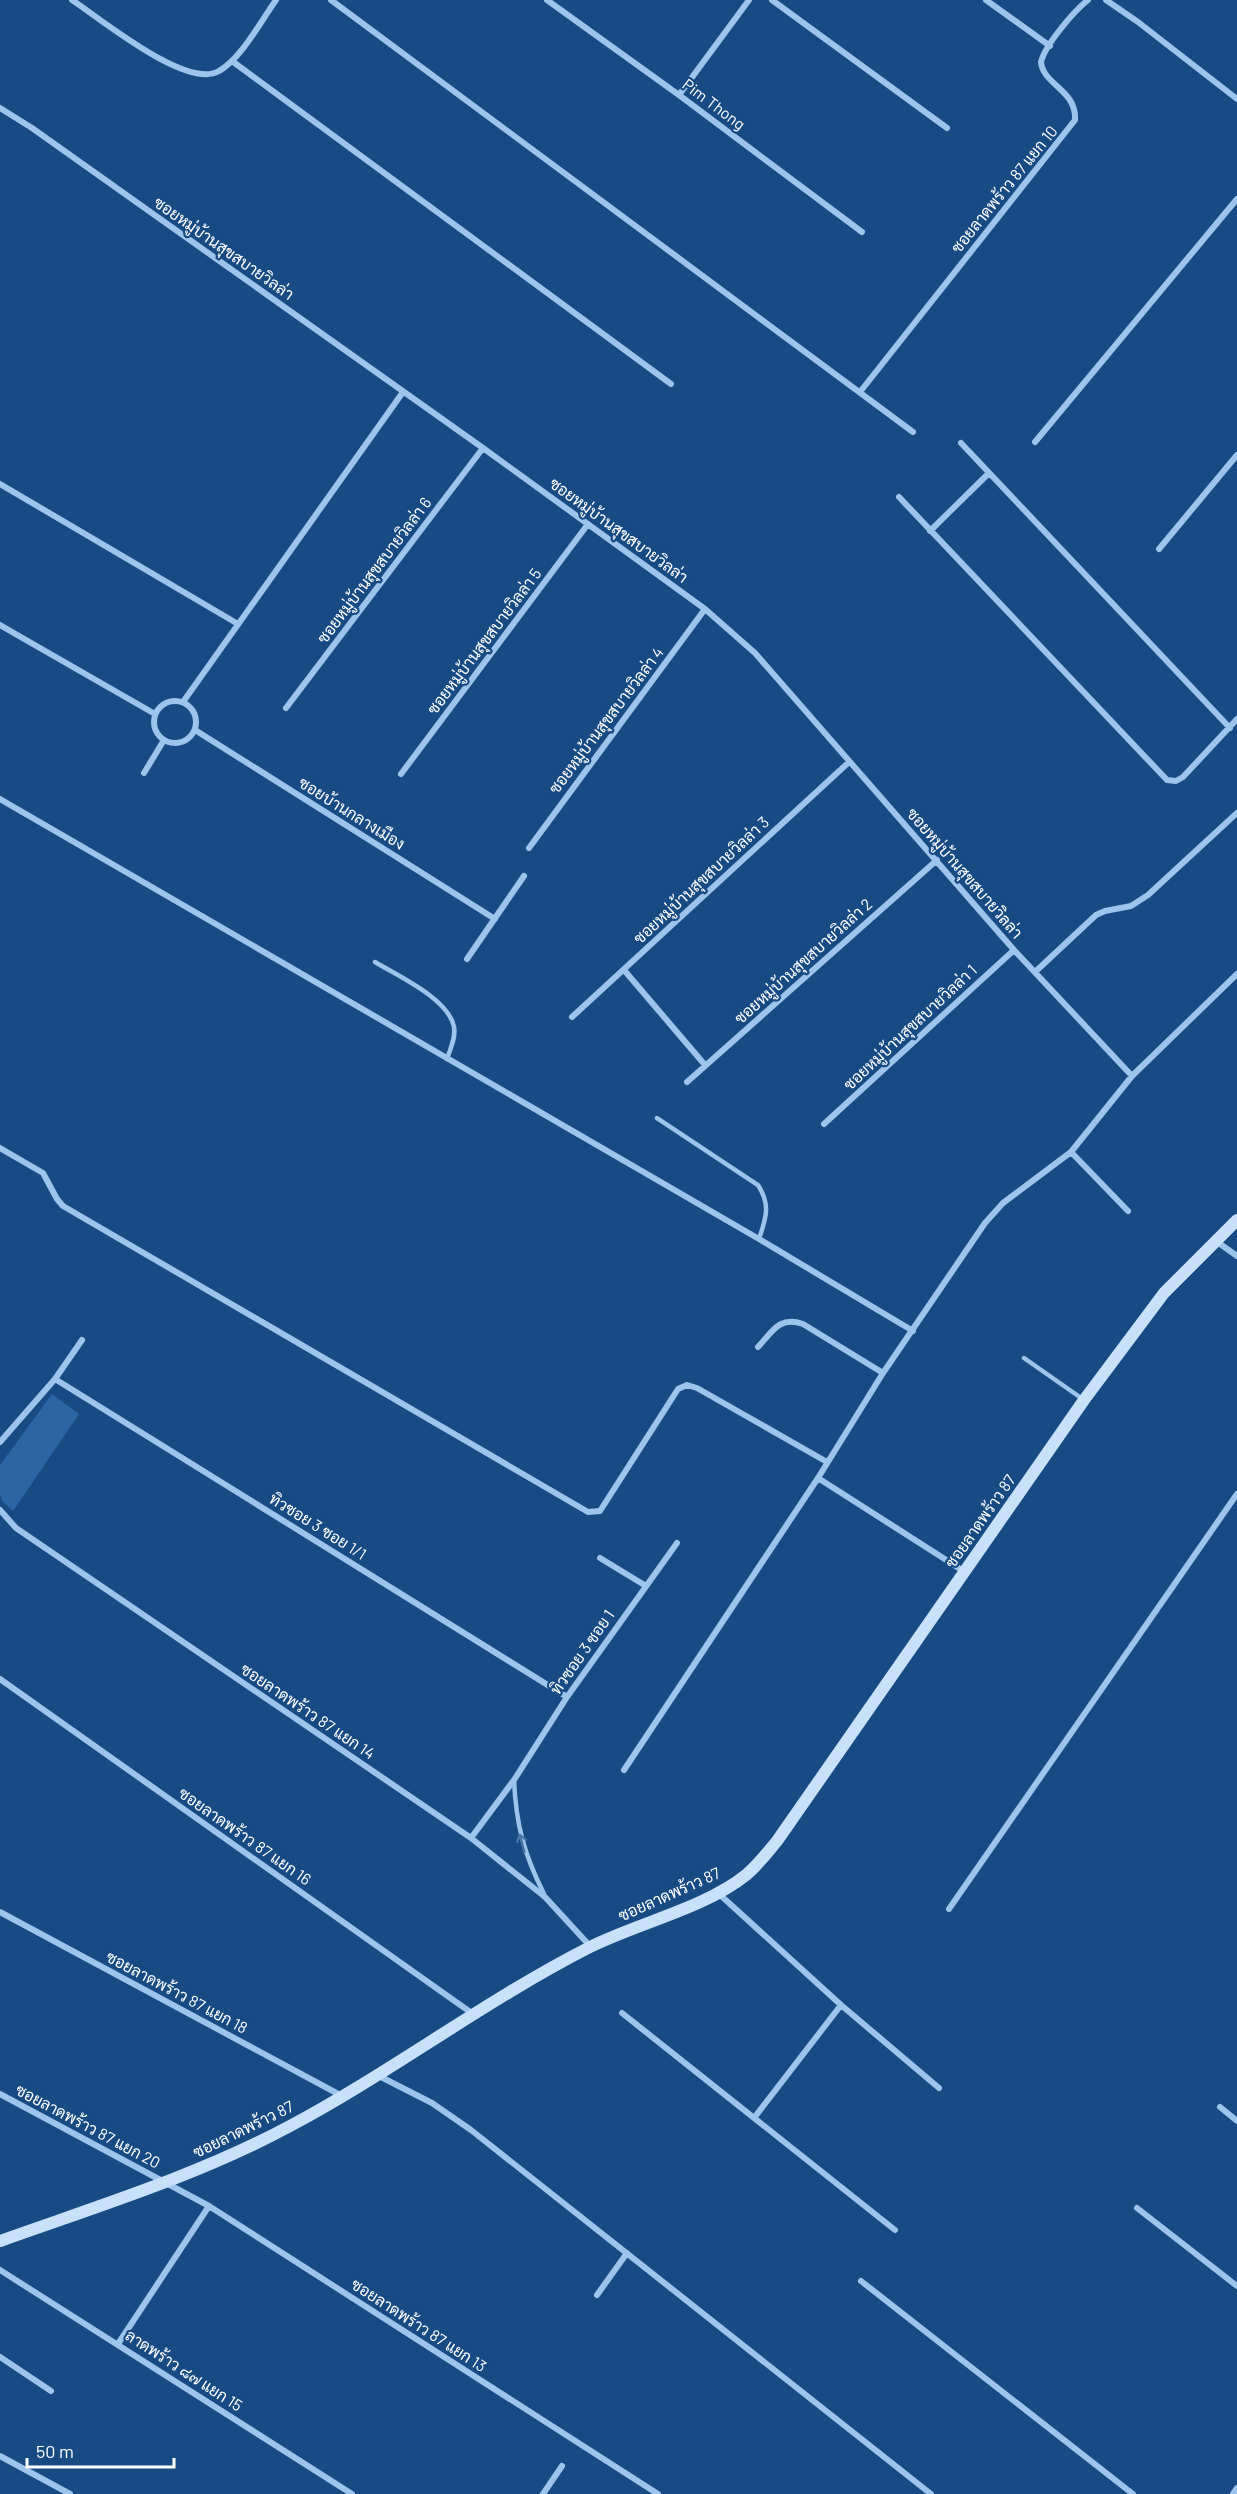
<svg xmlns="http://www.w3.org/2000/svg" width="1237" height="2494" viewBox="0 0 1237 2494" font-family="Barlow,Sarabun,sans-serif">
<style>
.green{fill:#2b65a3}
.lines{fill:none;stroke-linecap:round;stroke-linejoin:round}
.lane{stroke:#9dc4ec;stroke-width:4.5}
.street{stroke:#9dc4ec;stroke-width:6}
.secondary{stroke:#c9e0f9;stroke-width:12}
.oneway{stroke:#4775a8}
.labels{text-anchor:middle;stroke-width:4.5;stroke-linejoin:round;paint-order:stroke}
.street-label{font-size:16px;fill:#fff;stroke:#184b84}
</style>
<rect width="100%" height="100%" fill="#184b84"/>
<path class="green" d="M52 1394 79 1414 13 1511 2 1501 0 1495V1465Z"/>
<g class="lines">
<path class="lane" d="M375 962C398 976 449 999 454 1027 456 1038 450 1049 447 1059
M657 1118 758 1185C771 1205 766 1218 759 1239
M1024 1358 1084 1400
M514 1780C516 1825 524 1854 544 1894"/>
<path class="street" d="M72 0C101 19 187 90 219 71 241 59 261 21 276 0
M331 0 913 432
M547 0 679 95 862 232
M772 0 947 128
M986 0 1050 46
M1106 0 1138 22 1237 99
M232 61 671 384
M679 95 749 0
M0 108 32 128 483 448 705 609 755 653 1014 950 1132 1076
M860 392 1075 120C1077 90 1043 85 1041 62 1045 45 1074 11 1088 0
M1035 442 1237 199
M961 443 1230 728
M0 484 238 624
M899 497 1167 780 1176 781 1183 777 1237 719
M930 531 989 473
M1159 549 1237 455
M0 625 155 714
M154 722a21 21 0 1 1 42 0a21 21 0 1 1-42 0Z
M183 702 403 392
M286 708 483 448
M195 730 495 919
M144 773 164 740
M401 774 588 524
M0 799 759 1239 913 1331
M529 848 705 609
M467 959 524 876
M624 970 705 1065
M1035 972 1096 915 1105 911 1131 906 1148 895 1237 813
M572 1017 849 762
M687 1082 937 860
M824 1124 1014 950
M0 1148 43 1173 57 1199 63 1206 588 1512 600 1511 678 1389 687 1385 697 1388 827 1462
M1071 1152 1128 1211
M1216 1241 1237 1256
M758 1347C773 1331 779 1316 803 1324L883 1373
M55 1379 82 1340
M0 1442 55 1379 567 1697
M818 1478 965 1572
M0 1510 16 1528 471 1838 545 1897 590 1946
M600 1558 646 1586
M0 1679 473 2014
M624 1770 818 1478 883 1373 985 1223 1003 1203 1071 1152 1132 1076 1237 974
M471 1838 514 1780 567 1697 677 1543
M718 1893 841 2005 939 2088
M949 1909 1237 1494
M0 1912 342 2096
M622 2013 895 2230
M377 2075 432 2103 471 2130 931 2494
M0 2094 209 2206 658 2494
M1220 2107 1237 2121
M754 2118 841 2005
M1137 2208 1237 2286
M0 2270 352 2494
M861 2281 1133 2494
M597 2295 627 2253
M118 2344 209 2206
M0 2357 51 2391
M0 2456 70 2494
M543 2494 562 2466
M1233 2494 1237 2488"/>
<path class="secondary" d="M0 2241C98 2206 199 2175 290 2126 393 2071 486 2000 590 1947 638 1923 705 1908 746 1875 758 1865 767 1853 777 1841L1084 1400 1164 1293 1237 1220"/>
</g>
<defs><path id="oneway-shaft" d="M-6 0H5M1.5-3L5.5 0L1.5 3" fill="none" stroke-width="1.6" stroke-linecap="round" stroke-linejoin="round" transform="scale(1.5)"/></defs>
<use class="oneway" href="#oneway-shaft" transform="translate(522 1843) rotate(-105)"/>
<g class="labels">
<g class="street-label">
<text transform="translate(714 104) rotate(37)" y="6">Pim Thong</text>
<text transform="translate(1004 189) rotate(-51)" y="6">ซอยลาดพร้าว 87 แยก 10</text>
<text transform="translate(224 248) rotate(35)" y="6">ซอยหมู่บ้านสุขสบายวิลล่า</text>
<text transform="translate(619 530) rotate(36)" y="6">ซอยหมู่บ้านสุขสบายวิลล่า</text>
<text transform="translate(374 570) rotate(-53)" y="6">ซอยหมู่บ้านสุขสบายวิลล่า 6</text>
<text transform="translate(484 641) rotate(-53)" y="6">ซอยหมู่บ้านสุขสบายวิลล่า 5</text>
<text transform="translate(606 720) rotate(-53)" y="6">ซอยหมู่บ้านสุขสบายวิลล่า 4</text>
<text transform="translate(352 813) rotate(32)" y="6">ซอยบ้านกลางเมือง</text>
<text transform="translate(965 873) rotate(49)" y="6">ซอยหมู่บ้านสุขสบายวิลล่า</text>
<text transform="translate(701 880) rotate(-43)" y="6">ซอยหมู่บ้านสุขสบายวิลล่า 3</text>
<text transform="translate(803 961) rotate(-42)" y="6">ซอยหมู่บ้านสุขสบายวิลล่า 2</text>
<text transform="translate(910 1027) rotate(-43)" y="6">ซอยหมู่บ้านสุขสบายวิลล่า 1</text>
<text transform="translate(980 1521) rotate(-55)" y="6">ซอยลาดพร้าว 87</text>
<text transform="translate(318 1526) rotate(32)" y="6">ทิวซอย 3 ซอย 1/1</text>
<text transform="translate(582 1652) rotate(-55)" y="6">ทิวซอย 3 ซอย 1</text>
<text transform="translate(308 1711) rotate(34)" y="6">ซอยลาดพร้าว 87 แยก 14</text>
<text transform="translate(245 1836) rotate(35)" y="6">ซอยลาดพร้าว 87 แยก 16</text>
<text transform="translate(669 1894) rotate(-24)" y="6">ซอยลาดพร้าว 87</text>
<text transform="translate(177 1992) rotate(28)" y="6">ซอยลาดพร้าว 87 แยก 18</text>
<text transform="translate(88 2126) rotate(28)" y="6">ซอยลาดพร้าว 87 แยก 20</text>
<text transform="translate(243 2129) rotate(-26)" y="6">ซอยลาดพร้าว 87</text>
<text transform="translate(419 2325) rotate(33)" y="6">ซอยลาดพร้าว 87 แยก 13</text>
<text transform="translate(184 2370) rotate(33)" y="6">ลาดพร้าว ๘๗ แยก 15</text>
</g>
</g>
<path d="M27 2458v9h147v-9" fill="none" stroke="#ffffff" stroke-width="3"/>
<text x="36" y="2458" font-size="18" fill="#ffffff" stroke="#184b84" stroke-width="4.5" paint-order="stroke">50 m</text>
</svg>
